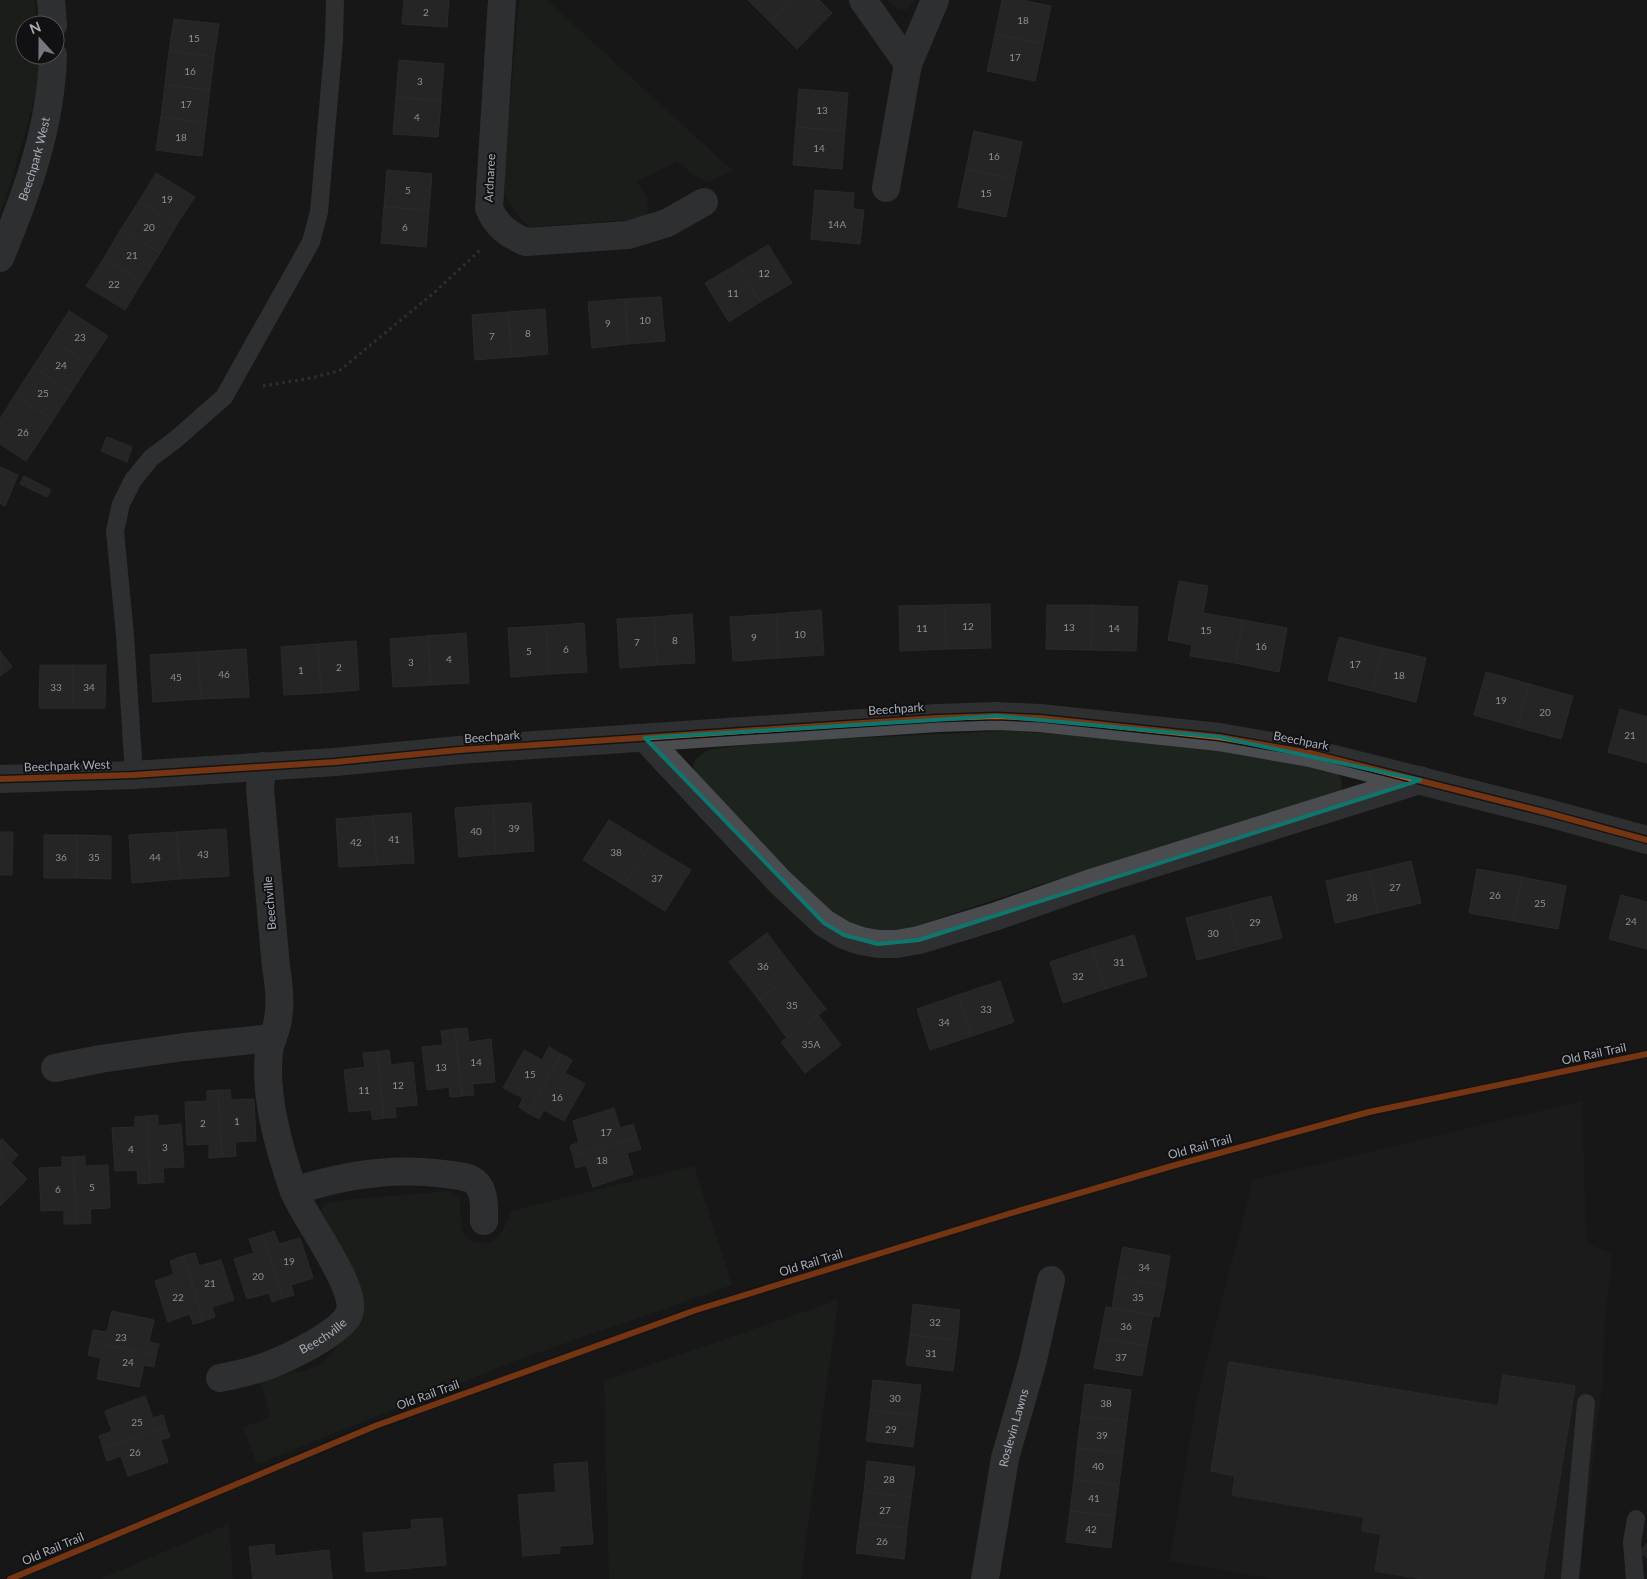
<svg xmlns="http://www.w3.org/2000/svg" width="1647" height="1579" viewBox="0 0 1647 1579" font-family="Lato,sans-serif">
<style>
.built{fill:#212123}
.green{fill:#1d241e}
.building{fill:#353536;stroke:#3f4043}
.lines{fill:none;stroke-linecap:round;stroke-linejoin:round}
.path{stroke:#4d4e52;stroke-width:3;stroke-dasharray:2.5 4;stroke-linecap:butt}
.lane{stroke:#4b4c50;stroke-width:18}
.street{stroke:#4b4c50;stroke-width:28}
.cycleway-casing{stroke:#111113;stroke-width:9}
.cycleway{stroke:#e8590c;stroke-width:6}
.marked{fill:none;stroke:#0f766e;stroke-width:4;stroke-linejoin:round}
.labels{text-anchor:middle;stroke-width:4;stroke-linejoin:round;paint-order:stroke}
.number-label{font-size:10px;fill:#8b8f98}
.street-label{font-size:12px;fill:#a8adb8;stroke:#111113}
</style>
<rect width="100%" height="100%" fill="#171717"/>
<path class="built" d="M1582 1101 1586 1243 1612 1254 1604 1328 1603 1376 1579 1579H1273L1170 1561 1198 1395 1253 1180Z"/>
<path class="green" d="M0 0H35L37 25H25V55H40V57L36 93 17 161 0 214Z
M520 0H547L733 171 707 182 693 175 677 161 637 181 647 198 648 213 642 219 529 227C517 215 509 204 503 188L518 11Z
M888 0H915L906 10 898 9Z
M1005 731C1085 734 1164 742 1243 754 1275 758 1306 765 1337 771 1341 778 1343 783 1341 790L1332 794 1030 888 913 927 899 930H868L839 919 801 884 695 775C690 760 699 754 712 749L775 742Z
M694 1166 732 1285 520 1359 257 1464 243 1427 270 1417 261 1383 274 1376 303 1371 321 1365 344 1339 363 1297 359 1282 346 1259 321 1220 320 1211 326 1204 344 1200 449 1191 460 1198C461 1209 459 1226 465 1236 468 1240 473 1242 478 1243 498 1246 505 1227 511 1211Z
M838 1300 801 1579H609L604 1381Z
M229 1524 233 1579H100Z"/>
<path class="building" d="M404 0H449L447 27 402 24Z
M748 0H791L770 22Z
M791 0H819L832 13 797 49 770 22Z
M1002 0H1021L1051 6 1043 44 995 34Z
M174 19 219 24 214 57 169 51Z
M995 34 1043 44 1035 81 987 71Z
M169 51 214 57 210 90 165 85Z
M399 60 444 64 441 101 396 97Z
M165 85 210 90 206 123 161 117Z
M799 89 848 93 845 131 796 127Z
M396 97 441 101 438 137 393 134Z
M161 117 206 123 202 156 156 150Z
M796 127 845 131 842 169 793 165Z
M974 131 1022 142 1014 179 966 169Z
M966 169 1014 179 1006 217 958 207Z
M387 170 432 174 429 210 384 207Z
M156 173 195 197 177 224 139 201Z
M815 190 854 193 853 209 864 210 860 244 811 239Z
M139 201 177 224 160 253 121 229Z
M384 207 429 210 426 247 381 243Z
M121 229 160 253 142 282 104 258Z
M768 245 792 283 760 302 737 264Z
M104 258 142 282 125 310 86 286Z
M737 264 760 302 729 322 705 283Z
M661 297 665 341 628 344 625 299Z
M625 299 628 344 592 348 588 302Z
M545 309 548 354 512 357 508 312Z
M69 311 108 336 89 364 51 339Z
M508 312 512 357 475 360 472 315Z
M51 339 89 364 71 392 33 367Z
M33 367 71 392 53 420 15 395Z
M15 395 53 420 26 461 0 444V419Z
M107 437 132 447 127 462 101 451Z
M0 467 18 475 5 506 0 503Z
M24 476 51 490 47 497 20 484Z
M1179 581 1208 586 1203 613 1243 620 1235 663 1190 656 1192 645 1168 640Z
M990 604 991 648 946 649 944 605Z
M944 605 946 649 900 651 899 606Z
M1047 605H1092L1091 650 1046 649Z
M1092 605 1138 607 1136 651 1091 650Z
M821 610 824 655 778 658 776 614Z
M692 614 695 663 657 665 654 617Z
M776 614 778 658 733 661 730 617Z
M654 617 657 665 620 668 617 619Z
M1243 620 1287 628 1279 672 1235 663Z
M584 623 587 672 549 674 546 626Z
M546 626 549 674 511 677 508 628Z
M466 633 469 683 431 685 428 636Z
M428 636 431 685 393 687 390 639Z
M1339 637 1383 648 1372 691 1328 680Z
M356 641 359 690 321 693 318 644Z
M318 644 321 693 284 695 281 647Z
M1383 648 1426 658 1416 702 1372 691Z
M246 649 249 697 201 699 198 652Z
M0 651 12 667 0 676Z
M198 652 201 699 153 702 150 655Z
M40 665H73L72 708H39Z
M73 665H106L105 708H72Z
M1486 672 1529 684 1517 727 1474 715Z
M1529 684 1573 696 1561 739 1517 727Z
M1620 709 1647 717V763L1608 752Z
M531 803 534 851 496 854 493 805Z
M493 805 496 854 459 857 455 808Z
M411 813 414 863 377 865 373 816Z
M373 816 377 865 339 867 336 819Z
M609 820 650 845 624 885 583 860Z
M226 829 229 876 180 879 177 832Z
M0 832H13L12 875H0Z
M177 832 180 879 132 883 129 835Z
M44 835H77V878H44Z
M77 835 111 836V879L77 878Z
M650 845 691 870 665 911 624 885Z
M1411 861 1421 903 1378 913 1369 871Z
M1477 869 1522 877 1513 921 1469 913Z
M1369 871 1378 913 1335 923 1326 881Z
M1522 877 1566 886 1558 929 1513 921Z
M1621 895 1647 902V949L1609 939Z
M1271 896 1282 938 1239 949 1229 907Z
M1229 907 1239 949 1197 960 1186 918Z
M767 933 796 971 759 1000 729 962Z
M1134 935 1147 976 1105 989 1092 948Z
M1092 948 1105 989 1063 1003 1050 962Z
M796 971 826 1009 787 1038 759 1000Z
M1000 981 1014 1022 972 1036 958 995Z
M958 995 972 1036 930 1050 917 1009Z
M818 1015 841 1045 805 1073 781 1042Z
M467 1028 469 1042 491 1039 495 1082 472 1084 474 1095 462 1096 455 1029Z
M455 1029 462 1096 450 1097 449 1087 427 1090 422 1047 443 1045 441 1031Z
M549 1047 561 1054 528 1113 519 1107 523 1098 503 1088 524 1050 542 1060Z
M389 1050 391 1065 413 1062 417 1105 395 1107 396 1117 384 1118 377 1052Z
M377 1052 384 1118 373 1120 371 1110 349 1112 344 1070 365 1067 363 1053Z
M561 1054 572 1060 565 1073 585 1084 564 1121 544 1110 539 1119 528 1113Z
M218 1090H230L231 1100 254 1099 256 1141 235 1142 236 1156 222 1157Z
M218 1090 222 1157 209 1158V1144L187 1145 185 1102 207 1101V1091Z
M614 1108 620 1128 633 1124 637 1137 573 1156 570 1146 579 1142 573 1121Z
M158 1115V1126L181 1124 184 1167 163 1168 164 1182 150 1183 147 1116Z
M147 1116 150 1183 138 1184 137 1170 115 1171 112 1128 135 1127V1117Z
M637 1137 641 1149 627 1153 633 1174 593 1187 586 1165 576 1168 573 1156Z
M2 1139 10 1147 0 1157V1141Z
M10 1147 18 1155 11 1163 27 1179 0 1206V1157Z
M85 1156V1166L108 1165 110 1208 90 1209 91 1223 77 1224 73 1157Z
M62 1157H73L77 1224H64V1210L41 1211 39 1168 62 1167Z
M274 1231 279 1244 300 1238 313 1278 291 1285 294 1295 283 1298 263 1235Z
M263 1235 283 1298 272 1302 269 1293 247 1299 234 1259 254 1253 249 1239Z
M1123 1247 1170 1256 1165 1286 1117 1277Z
M195 1253 199 1266 221 1260 234 1300 212 1307 215 1317 204 1321 183 1256Z
M183 1256 204 1321 193 1324 190 1314 168 1322 155 1281 174 1274 170 1261Z
M1117 1277 1165 1286 1159 1317 1112 1308Z
M913 1304 960 1310 957 1340 910 1335Z
M1106 1307 1153 1315 1147 1346 1100 1338Z
M112 1311 154 1320 149 1342 159 1344 156 1355 91 1342 93 1330 107 1332Z
M910 1335 957 1340 953 1371 906 1365Z
M1100 1338 1147 1346 1142 1376 1094 1368Z
M91 1342 156 1355 154 1367 144 1365 139 1387 97 1379 101 1358 88 1355Z
M1229 1362 1498 1406 1503 1375 1575 1386 1543 1579H1423L1375 1571 1381 1534 1362 1531 1364 1517 1232 1495 1235 1476 1211 1471Z
M873 1380 921 1385 917 1416 870 1410Z
M1085 1384 1131 1390 1127 1421 1081 1416Z
M145 1396 153 1418 163 1415 166 1426 103 1448 99 1436 112 1431 105 1411Z
M870 1410 917 1416 913 1447 866 1441Z
M1081 1416 1127 1421 1123 1453 1077 1448Z
M166 1426 170 1437 161 1440 168 1462 128 1476 121 1456 107 1461 103 1448Z
M1077 1448 1123 1453 1119 1485 1074 1479Z
M867 1461 915 1467 911 1497 864 1492Z
M587 1462 593 1544 560 1546V1553L523 1556 518 1495 556 1492 554 1464Z
M1074 1479 1119 1485 1115 1516 1070 1511Z
M864 1492 911 1497 907 1528 860 1523Z
M1070 1511 1115 1516 1111 1548 1066 1542Z
M442 1518 446 1565 366 1572 363 1533 412 1529 411 1520Z
M860 1523 907 1528 904 1559 856 1553Z
M1647 1543V1558L1640 1552Z
M274 1544 275 1556 329 1550 332 1579H253L249 1547Z"/>
<g class="lines">
<path class="path" d="M263 386 306 379 339 371 436 291 480 250"/>
<path class="lane" d="M134 775 125 635 115 531 121 504 133 480 151 458 175 440 224 397 311 242 319 212 334 40 335 0
M1570 1579 1586 1403
M1635 1579 1632 1542 1636 1519"/>
<g class="street">
<path d="M51 0 53 25"/>
<path d="M502 0 489 208C496 226 509 235 526 242L628 235 667 223 704 202"/>
<path d="M863 0 908 64 886 188"/>
<path d="M908 64 935 0"/>
<path id="s1" d="M0 258C27 193 51 127 53 55"/>
<path d="M645 738 781 883 824 923 844 935 861 941 878 944H897L919 940 994 917 1094 882 1420 780"/>
<path d="M0 779 134 775 335 762 459 750 937 718 997 716 1040 718 1219 737 1310 753 1548 813 1647 840"/>
<path d="M55 1068 100 1059 184 1047 273 1038"/>
<path d="M294 1191C343 1175 394 1167 445 1174 453 1175 464 1176 471 1179 486 1187 484 1207 484 1221"/>
<path id="s2" d="M220 1378C234 1375 250 1372 264 1367 284 1360 341 1333 349 1314 360 1289 303 1217 293 1189 279 1148 264 1096 269 1052 270 1041 277 1030 278 1019 281 1001 279 984 276 967L260 789 262 766"/>
<path id="s3" d="M985 1579 1005 1458 1032 1364 1051 1280"/>
</g>
<g class="cycleway-casing">
<path id="cycleway" d="M0 779 134 775 335 762 459 750 937 718 997 716 1040 718 1219 737 1310 753 1548 813 1647 840
M10 1579 375 1426 696 1310 1008 1214 1172 1166 1369 1112 1647 1054"/>
</g>
<use href="#cycleway" class="cycleway"/>
</g>
<path d="M0 0H1647V1579H0ZM997 716 1219 737 1420 780 919 940 878 944 844 935 824 923 645 738Z" fill="#171717" fill-opacity=".55" fill-rule="evenodd"/>
<path class="marked" d="M997 716 1219 737 1420 780 919 940 878 944 844 935 824 923 645 738Z"/>
<g class="labels">
<g class="number-label">
<text x="426" y="16">2</text>
<text x="1023" y="24">18</text>
<text x="194" y="42">15</text>
<text x="1015" y="61">17</text>
<text x="190" y="75">16</text>
<text x="420" y="85">3</text>
<text x="186" y="108">17</text>
<text x="822" y="114">13</text>
<text x="417" y="121">4</text>
<text x="181" y="141">18</text>
<text x="819" y="152">14</text>
<text x="994" y="160">16</text>
<text x="408" y="194">5</text>
<text x="986" y="197">15</text>
<text x="167" y="203">19</text>
<text x="837" y="228">14A</text>
<text x="149" y="231">20</text>
<text x="405" y="231">6</text>
<text x="132" y="259">21</text>
<text x="764" y="277">12</text>
<text x="114" y="288">22</text>
<text x="733" y="297">11</text>
<text x="645" y="324">10</text>
<text x="608" y="327">9</text>
<text x="528" y="337">8</text>
<text x="492" y="340">7</text>
<text x="80" y="341">23</text>
<text x="61" y="369">24</text>
<text x="43" y="397">25</text>
<text x="23" y="436">26</text>
<text x="968" y="630">12</text>
<text x="1069" y="631">13</text>
<text x="922" y="632">11</text>
<text x="1114" y="632">14</text>
<text x="1206" y="634">15</text>
<text x="800" y="638">10</text>
<text x="754" y="641">9</text>
<text x="675" y="644">8</text>
<text x="637" y="646">7</text>
<text x="1261" y="650">16</text>
<text x="566" y="653">6</text>
<text x="529" y="655">5</text>
<text x="449" y="663">4</text>
<text x="411" y="666">3</text>
<text x="1355" y="668">17</text>
<text x="339" y="671">2</text>
<text x="301" y="674">1</text>
<text x="224" y="678">46</text>
<text x="1399" y="679">18</text>
<text x="176" y="681">45</text>
<text x="56" y="691">33</text>
<text x="89" y="691">34</text>
<text x="1501" y="704">19</text>
<text x="1545" y="716">20</text>
<text x="1630" y="739">21</text>
<text x="514" y="832">39</text>
<text x="476" y="835">40</text>
<text x="394" y="843">41</text>
<text x="356" y="846">42</text>
<text x="616" y="856">38</text>
<text x="203" y="858">43</text>
<text x="61" y="861">36</text>
<text x="94" y="861">35</text>
<text x="155" y="861">44</text>
<text x="657" y="882">37</text>
<text x="1395" y="891">27</text>
<text x="1495" y="899">26</text>
<text x="1352" y="901">28</text>
<text x="1540" y="907">25</text>
<text x="1631" y="925">24</text>
<text x="1255" y="926">29</text>
<text x="1213" y="937">30</text>
<text x="1119" y="966">31</text>
<text x="763" y="970">36</text>
<text x="1078" y="980">32</text>
<text x="792" y="1009">35</text>
<text x="986" y="1013">33</text>
<text x="944" y="1026">34</text>
<text x="811" y="1048">35A</text>
<text x="476" y="1066">14</text>
<text x="441" y="1071">13</text>
<text x="530" y="1078">15</text>
<text x="398" y="1089">12</text>
<text x="364" y="1094">11</text>
<text x="557" y="1101">16</text>
<text x="237" y="1125">1</text>
<text x="203" y="1127">2</text>
<text x="606" y="1136">17</text>
<text x="165" y="1151">3</text>
<text x="131" y="1153">4</text>
<text x="602" y="1164">18</text>
<text x="92" y="1191">5</text>
<text x="58" y="1193">6</text>
<text x="289" y="1265">19</text>
<text x="1144" y="1271">34</text>
<text x="258" y="1280">20</text>
<text x="210" y="1287">21</text>
<text x="178" y="1301">22</text>
<text x="1138" y="1301">35</text>
<text x="935" y="1326">32</text>
<text x="1126" y="1330">36</text>
<text x="121" y="1341">23</text>
<text x="931" y="1357">31</text>
<text x="1121" y="1361">37</text>
<text x="128" y="1366">24</text>
<text x="895" y="1402">30</text>
<text x="1106" y="1407">38</text>
<text x="137" y="1426">25</text>
<text x="891" y="1433">29</text>
<text x="1102" y="1439">39</text>
<text x="135" y="1456">26</text>
<text x="1098" y="1470">40</text>
<text x="889" y="1483">28</text>
<text x="1094" y="1502">41</text>
<text x="885" y="1514">27</text>
<text x="1091" y="1533">42</text>
<text x="882" y="1545">26</text>
</g>
<g class="street-label">
<text dy="4" stroke="none"><textPath href="#s1" startOffset="105">Beechpark West</textPath></text>
<text transform="translate(490 178) rotate(-87)" y="4">Ardnaree</text>
<text transform="translate(896 709) rotate(-4)" y="4">Beechpark</text>
<text transform="translate(492 737) rotate(-4)" y="4">Beechpark</text>
<text transform="translate(1301 741) rotate(11)" y="4">Beechpark</text>
<text transform="translate(67 766) rotate(-2)" y="4">Beechpark West</text>
<text transform="translate(270 903) rotate(-95)" y="4">Beechville</text>
<text transform="translate(1594 1054) rotate(-12)" y="4">Old Rail Trail</text>
<text transform="translate(1200 1147) rotate(-15)" y="4">Old Rail Trail</text>
<text transform="translate(811 1263) rotate(-17)" y="4">Old Rail Trail</text>
<text dy="4" stroke="none"><textPath href="#s2" startOffset="112">Beechville</textPath></text>
<text transform="translate(428 1395) rotate(-20)" y="4">Old Rail Trail</text>
<text dy="4" stroke="none"><textPath href="#s3" startOffset="154">Roslevin Lawns</textPath></text>
<text transform="translate(53 1549) rotate(-23)" y="4">Old Rail Trail</text>
</g>
</g>
<g transform="translate(40 40) rotate(339)"><circle r="24" fill="#111113" stroke="#4d4f55"/>
<path d="M0-4L9 19L0 12L-9 19Z" fill="#757880"/>
<text y="-8" font-size="14" font-weight="bold" text-anchor="middle" fill="#a8adb8">N</text>
</g>
</svg>
